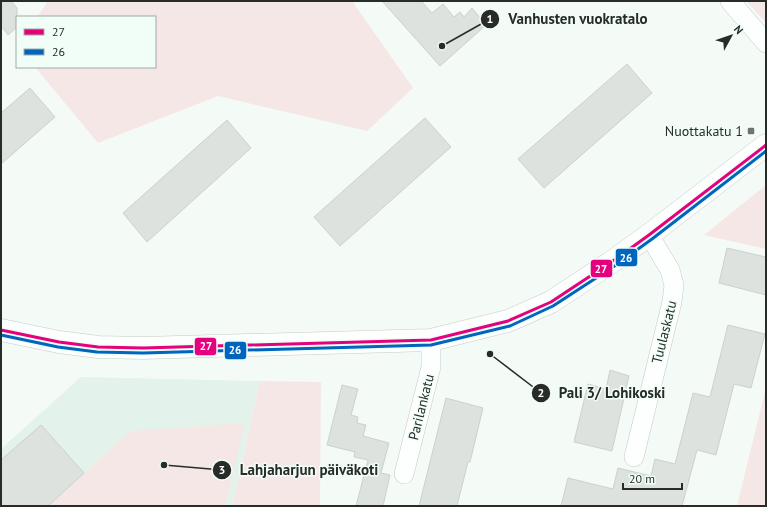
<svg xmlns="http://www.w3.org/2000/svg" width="767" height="507" viewBox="0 0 767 507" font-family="'PT Sans',sans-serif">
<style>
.built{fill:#e3f2ea}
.green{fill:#f5e7e5}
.building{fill:#dde2df;stroke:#cbd1cd}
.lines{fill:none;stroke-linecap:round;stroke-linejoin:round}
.street-casing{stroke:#c5cbc8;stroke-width:20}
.secondary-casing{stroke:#c5cbc8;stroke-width:23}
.street{stroke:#fdfefe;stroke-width:19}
.secondary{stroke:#fdfefe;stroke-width:22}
.bus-1-casing{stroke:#f1fef7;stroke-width:6}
.bus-2-casing{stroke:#f1fef7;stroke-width:6}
.bus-1{stroke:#e5007d;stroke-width:3}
.bus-2{stroke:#0065bd;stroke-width:3}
.poi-dot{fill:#6f7471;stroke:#f1fef7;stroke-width:1.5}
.labels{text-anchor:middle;stroke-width:3;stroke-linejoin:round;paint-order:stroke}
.poi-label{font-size:14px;fill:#272c29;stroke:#f1fef7;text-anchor:end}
.street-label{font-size:14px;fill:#272c29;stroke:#f1fef7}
.leader{fill:none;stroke:#272c29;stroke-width:1.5}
.callout-dot{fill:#272c29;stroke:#f1fef7;stroke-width:1.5}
.mark-label{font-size:12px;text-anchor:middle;font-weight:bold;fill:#fff}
.callout-label{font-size:15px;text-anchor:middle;font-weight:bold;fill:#272c29;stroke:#f1fef7;stroke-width:3;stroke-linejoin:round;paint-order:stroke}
.line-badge{stroke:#f1fef7;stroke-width:1.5}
.badge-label{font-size:11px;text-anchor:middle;font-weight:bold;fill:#fff}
</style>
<rect width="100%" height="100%" fill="#f4fbf7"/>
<path class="built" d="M81 377 260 381 232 506H1V449Z"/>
<path class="green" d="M48 1H352L413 88 367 131 218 96 98 143 35 67H155V17H37Z
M746 1H766V23Z
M766 185V249L704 235Z
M260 381 321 382 320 506H232Z
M766 387V506H737Z
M245 423 225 506H48L131 431Z"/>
<path class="building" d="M1 1H11L17 8V27L8 35 1 26Z
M382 1H421L432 13 443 4 454 17 460 12 464 17 472 8 486 25 440 66Z
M627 64 652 93 544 188 518 159Z
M30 88 55 117 1 164V113Z
M425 118 451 147 340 246 314 217Z
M227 120 251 148 147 242 123 213Z
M727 248 766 257V295L719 283Z
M728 325 765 334 751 388 734 384 716 455 697 450 682 506H561L568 478 613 489 618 468 651 476 655 459 675 464 693 393 710 397Z
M610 370 629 376 612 451 574 442 588 384 606 389Z
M342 385 358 389 351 415 358 417 357 423 366 425 363 436 389 443 381 473 390 475 383 506H356L368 460 354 457 355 452 327 445Z
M446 398 483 408 470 462H468L457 506H419Z
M41 425 84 473 48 506H1V460Z"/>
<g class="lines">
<g class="street-casing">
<path id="street" d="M730 1 766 43
M634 457 672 302 674 285 670 270 649 235
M404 474 431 367V340"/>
</g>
<g class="secondary-casing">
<path id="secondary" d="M1 330 59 342 98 347 143 348 431 340 508 321 551 302 613 261 649 235 766 145"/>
</g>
<use href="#street" class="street"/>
<use href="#secondary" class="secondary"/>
<g class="bus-1-casing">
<path id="bus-1" d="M1 330 59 342 98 347 143 348 431 340 508 321 551 302 613 261 649 235 766 145"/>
</g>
<g class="bus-2-casing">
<path id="bus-2" d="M1 335 58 347 97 352 143 353 431 345 510 326 553 306 616 265 652 239 766 151"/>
</g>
<use href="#bus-1" class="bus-1"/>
<use href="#bus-2" class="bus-2"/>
</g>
<rect class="poi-dot" x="747" y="127" width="8" height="8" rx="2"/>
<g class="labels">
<g class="poi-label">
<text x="743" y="136">Nuottakatu 1</text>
</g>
<g class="street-label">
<text transform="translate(664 332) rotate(-76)" y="5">Tuulaskatu</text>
<text transform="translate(421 407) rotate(-76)" y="5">Parilankatu</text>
</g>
</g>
<path class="leader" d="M442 46L490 19M490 354L541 393M164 465L222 470"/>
<g class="callout-dot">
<circle cx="442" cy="46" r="4"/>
<circle cx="490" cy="354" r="4"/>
<circle cx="164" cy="465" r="4"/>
<circle cx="490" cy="19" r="10"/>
<circle cx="541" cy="393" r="10"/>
<circle cx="222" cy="470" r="10"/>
</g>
<g class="mark-label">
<text x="490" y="23">1</text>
<text x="541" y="397">2</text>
<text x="222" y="474">3</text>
</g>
<g class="callout-label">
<text x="578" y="24">Vanhusten vuokratalo</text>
<text x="612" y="398">Pali 3/ Lohikoski</text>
<text x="309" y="475">Lahjaharjun päiväkoti</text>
</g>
<g class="line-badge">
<rect x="615" y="248" width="23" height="19" rx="4" fill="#0065bd"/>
<rect x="590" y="259" width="23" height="19" rx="4" fill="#e5007d"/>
<rect x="194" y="337" width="23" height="19" rx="4" fill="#e5007d"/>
<rect x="224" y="341" width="23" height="19" rx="4" fill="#0065bd"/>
</g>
<g class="badge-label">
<text x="626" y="262">26</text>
<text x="601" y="273">27</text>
<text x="206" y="350">27</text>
<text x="235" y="354">26</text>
</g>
<rect width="767" height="507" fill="none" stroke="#272c29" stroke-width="4"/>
<rect x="16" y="16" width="140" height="52" fill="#f1fef7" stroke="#a0aaa5"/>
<rect x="24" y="29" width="20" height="6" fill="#e5007d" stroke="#a0aaa5"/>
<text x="52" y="36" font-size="12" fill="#272c29">27</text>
<rect x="24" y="49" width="20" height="6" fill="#0065bd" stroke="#a0aaa5"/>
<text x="52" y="56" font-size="12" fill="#272c29">26</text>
<g transform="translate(731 36) rotate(50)" stroke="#f1fef7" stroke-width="3" paint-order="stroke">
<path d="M0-3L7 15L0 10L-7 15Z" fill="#272c29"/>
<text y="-6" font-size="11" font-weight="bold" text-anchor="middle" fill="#272c29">N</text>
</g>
<path d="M623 483v6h59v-6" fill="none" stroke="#272c29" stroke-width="2"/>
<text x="629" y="483" font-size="12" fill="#272c29" stroke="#f1fef7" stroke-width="3" paint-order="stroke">20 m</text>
</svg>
